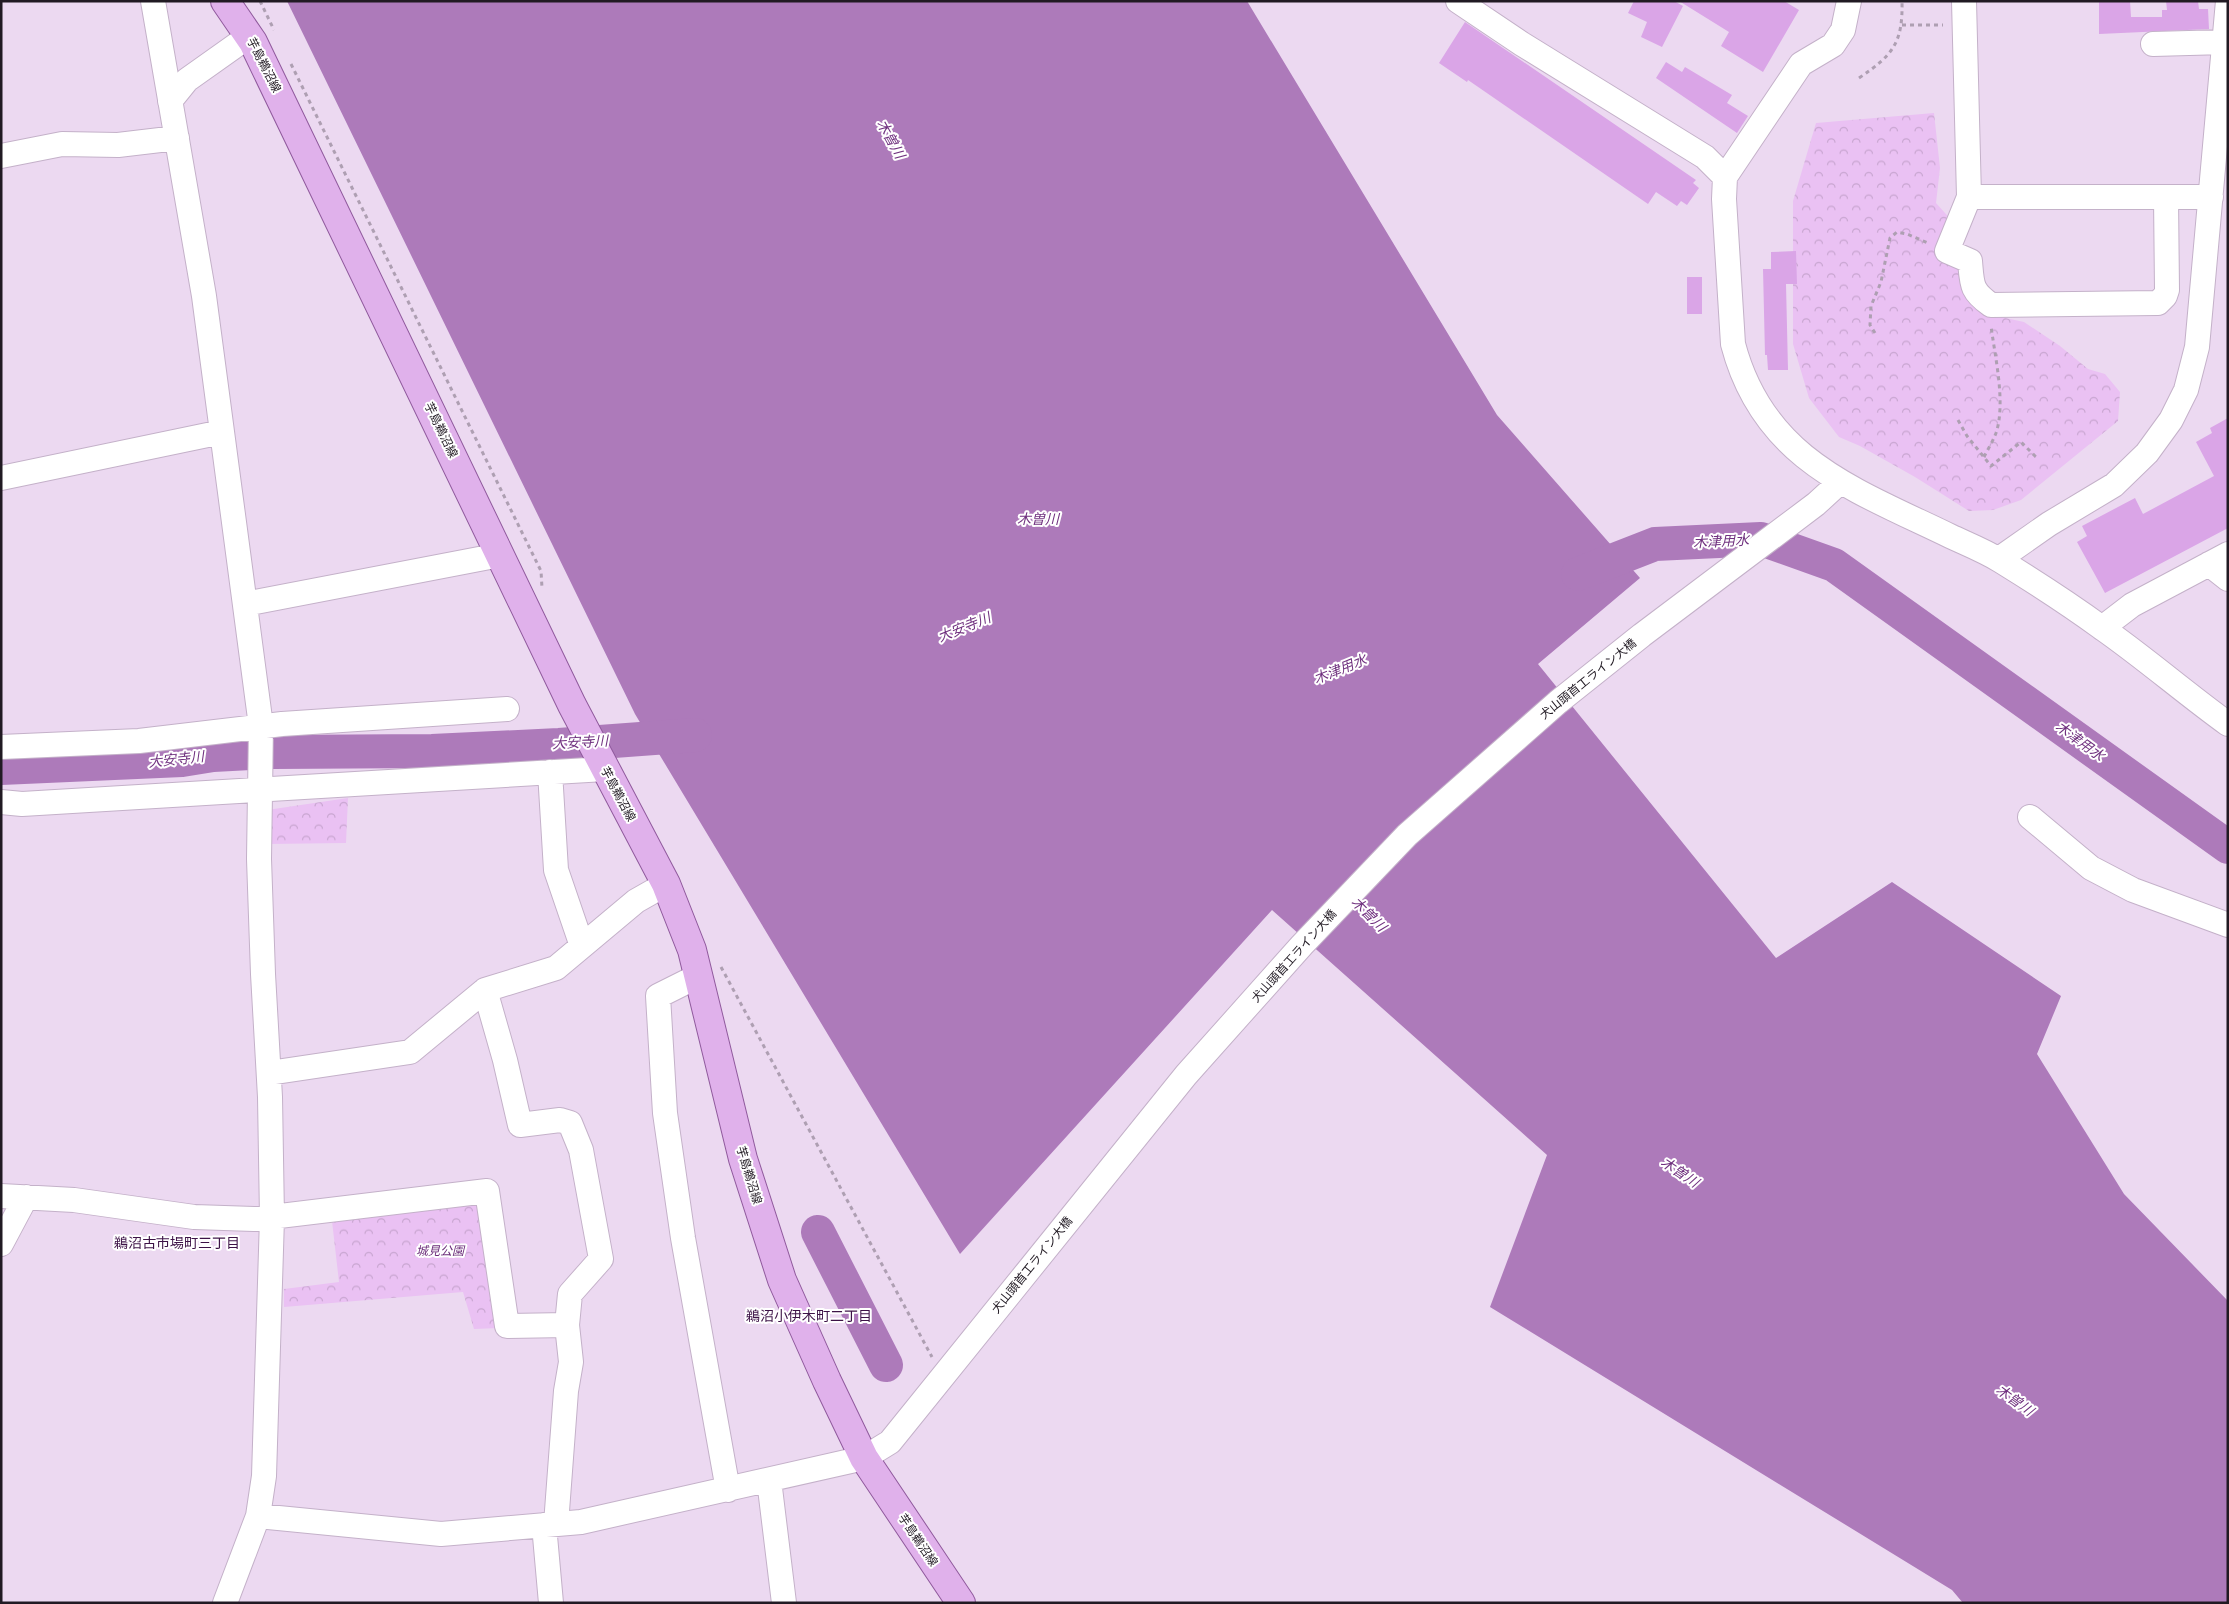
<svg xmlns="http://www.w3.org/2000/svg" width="2229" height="1604" viewBox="0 0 2229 1604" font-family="'IBM Plex Serif','Noto Sans JP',serif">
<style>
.forest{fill:url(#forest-crowns)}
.water{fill:#ad7aba}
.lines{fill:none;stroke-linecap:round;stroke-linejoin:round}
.river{stroke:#ad7aba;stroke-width:34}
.building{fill:#daa5e7}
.minor-casing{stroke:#c4b1c9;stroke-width:26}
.major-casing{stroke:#905a9d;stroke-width:30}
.path{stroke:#ae9fb2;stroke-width:3;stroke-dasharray:4 4;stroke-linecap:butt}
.minor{stroke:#fff;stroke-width:24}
.major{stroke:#e0b1eb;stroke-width:28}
.labels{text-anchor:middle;stroke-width:4;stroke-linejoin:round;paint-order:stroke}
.street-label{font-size:12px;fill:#211a23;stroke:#fff}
.park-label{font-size:12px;font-style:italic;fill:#692b78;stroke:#fff}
.water-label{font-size:14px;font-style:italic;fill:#70317f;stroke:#fff}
.neighbourhood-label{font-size:14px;fill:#3d1347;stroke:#fff}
</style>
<defs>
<pattern id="forest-crowns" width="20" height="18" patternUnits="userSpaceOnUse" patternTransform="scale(1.25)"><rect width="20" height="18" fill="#eac1f3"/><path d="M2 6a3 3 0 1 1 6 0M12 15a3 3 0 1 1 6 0" fill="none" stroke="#c8a5d0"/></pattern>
</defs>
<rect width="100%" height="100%" fill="#ecd9f1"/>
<path class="forest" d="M1934 113 1940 168 1936 203 1954 223 1975 303 2001 317 2024 322 2060 346 2088 369 2105 374 2120 392 2118 421 2021 500 1993 510 1969 511 1915 477 1860 446 1839 437 1809 398 1793 344V201L1816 123Z
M348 798 346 843 268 844 267 810Z
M485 1203 499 1328 474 1329 463 1292 284 1307V1289L339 1282 332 1221Z"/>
<path class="water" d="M287 1H1247L1497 415 1640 578 1538 664 1776 958 1892 882 2061 996 2037 1054 2124 1194 2228 1301V1603H1963L1952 1590 1490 1307 1547 1155 1272 910 960 1254 635 714Z"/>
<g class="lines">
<path class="river" d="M1578 574 1655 544 1761 539 1834 565 2228 847
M1 768 182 760 213 755 273 752 432 751 559 745 695 735
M818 1232 886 1365"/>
</g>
<path class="building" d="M1634 1H1674L1683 6 1662 47 1641 37 1647 22 1628 13Z
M1679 1H1784L1799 10 1763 72 1721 46 1729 32Z
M2099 1H2130L2131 17H2162V10H2167L2166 1H2198L2199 9H2208L2209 29 2099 34Z
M1465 22 1696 180 1693 183 1699 188 1687 205 1681 201 1677 206 1656 192 1648 204 1468 80 1467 82 1439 63Z
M1666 62 1682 72 1685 67 1732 95 1727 103 1748 116 1737 133 1656 78Z
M1796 251 1797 284H1786L1788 370H1768L1767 355H1765L1763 269H1771V252Z
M1687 277H1702V314H1687Z
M2228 418V528L2105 593 2077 542 2087 536 2082 526 2135 498 2143 514 2214 476 2196 442 2212 433 2210 428Z"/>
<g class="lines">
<g class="minor-casing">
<path id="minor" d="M153 1 204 296 261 726 259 859 263 974 270 1097 272 1218 264 1476 258 1516 225 1603
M1458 1 1522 44 1705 157 1725 177
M1849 1 1843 30 1833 45 1801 64 1725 177 1724 199 1733 344C1763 459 1853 489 1950 536 1967 544 1985 551 2001 561 2035 582 2069 604 2102 628 2145 658 2185 693 2228 724
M1964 1 1969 197H2211
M2153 44 2225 42
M170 101 187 80 249 36
M1 156 62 144 118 145 177 138
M1969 197 1947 251 1970 261C1972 285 1971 291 1991 305L2158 303 2165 296 2167 290 2166 197
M1 478 222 432
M1999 559 2049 524 2114 485 2147 453 2171 420 2186 390 2197 347 2228 1
M2209 564 2228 579
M245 604 500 555
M2102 628 2132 605 2228 554
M1 747 139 741 282 724 507 709
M550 772 556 870 582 946
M1 802 22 804 605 769
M2030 817 2091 868 2133 890 2228 925
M698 976 658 996 665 1113 683 1238 728 1490
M485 990 505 1060 520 1125 560 1120 570 1123 581 1150 601 1259 570 1294 567 1325 571 1362 566 1391 556 1524
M269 1073 410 1052 485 990 556 968 636 901 666 884
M1 1196 74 1200 194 1217 254 1219 487 1191 507 1326 567 1325
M1 1244 26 1197
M769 1480 784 1603
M258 1516 441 1534 581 1522 864 1458 890 1442 1186 1075 1302 945 1407 835 1558 702 1642 635 1816 504 1840 482
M544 1525 551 1603"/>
</g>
<g class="major-casing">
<path id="major" d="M225 1 253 42 572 705 666 884 692 950 743 1159 782 1280 827 1381 864 1458 961 1603"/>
</g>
<path class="path" d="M260 1 274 30
M1902 25H1943
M291 64 541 571 542 588
M1859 78C1893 55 1903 43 1902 1
M1875 333 1870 325 1871 306 1881 282 1890 238 1897 232 1907 234 1928 243
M1958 420 1967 436 1991 466 2021 442 2037 458
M1984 457C1988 449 1993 441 1996 433 2006 403 1995 357 1991 326
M721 967 932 1357"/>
<use href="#minor" class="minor"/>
<use href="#major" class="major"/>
</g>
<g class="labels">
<g class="street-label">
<text transform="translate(264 65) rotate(63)" y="4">芋島鵜沼線</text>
<text transform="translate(441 430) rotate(64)" y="4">芋島鵜沼線</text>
<text transform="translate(1588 679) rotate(-39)" y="4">犬山頭首工ライン大橋</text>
<text transform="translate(618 794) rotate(62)" y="4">芋島鵜沼線</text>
<text transform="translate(1294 956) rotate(-48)" y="4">犬山頭首工ライン大橋</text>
<text transform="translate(749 1175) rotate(73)" y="4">芋島鵜沼線</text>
<text transform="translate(1032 1265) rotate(-51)" y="4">犬山頭首工ライン大橋</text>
<text transform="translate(918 1540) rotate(56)" y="4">芋島鵜沼線</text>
</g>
<g class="park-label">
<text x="440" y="1255">城見公園</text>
</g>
<g class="water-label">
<text transform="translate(891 139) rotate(61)" y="5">木曽川</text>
<text x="1038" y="524">木曽川</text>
<text transform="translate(1721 541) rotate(-3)" y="5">木津用水</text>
<text transform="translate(964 627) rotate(-22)" y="5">大安寺川</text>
<text transform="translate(1340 669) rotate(-22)" y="5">木津用水</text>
<text transform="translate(2080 741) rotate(36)" y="5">木津用水</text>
<text transform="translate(580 742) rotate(-3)" y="5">大安寺川</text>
<text transform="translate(176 759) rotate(-6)" y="5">大安寺川</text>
<text transform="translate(1369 914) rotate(45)" y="5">木曽川</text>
<text transform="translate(1680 1172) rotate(34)" y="5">木曽川</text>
<text transform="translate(2015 1400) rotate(36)" y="5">木曽川</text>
</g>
<g class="neighbourhood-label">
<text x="177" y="1248">鵜沼古市場町三丁目</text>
<text x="809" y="1321">鵜沼小伊木町二丁目</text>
</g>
</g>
<rect width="2229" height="1604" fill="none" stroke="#211a23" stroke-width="5"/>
</svg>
